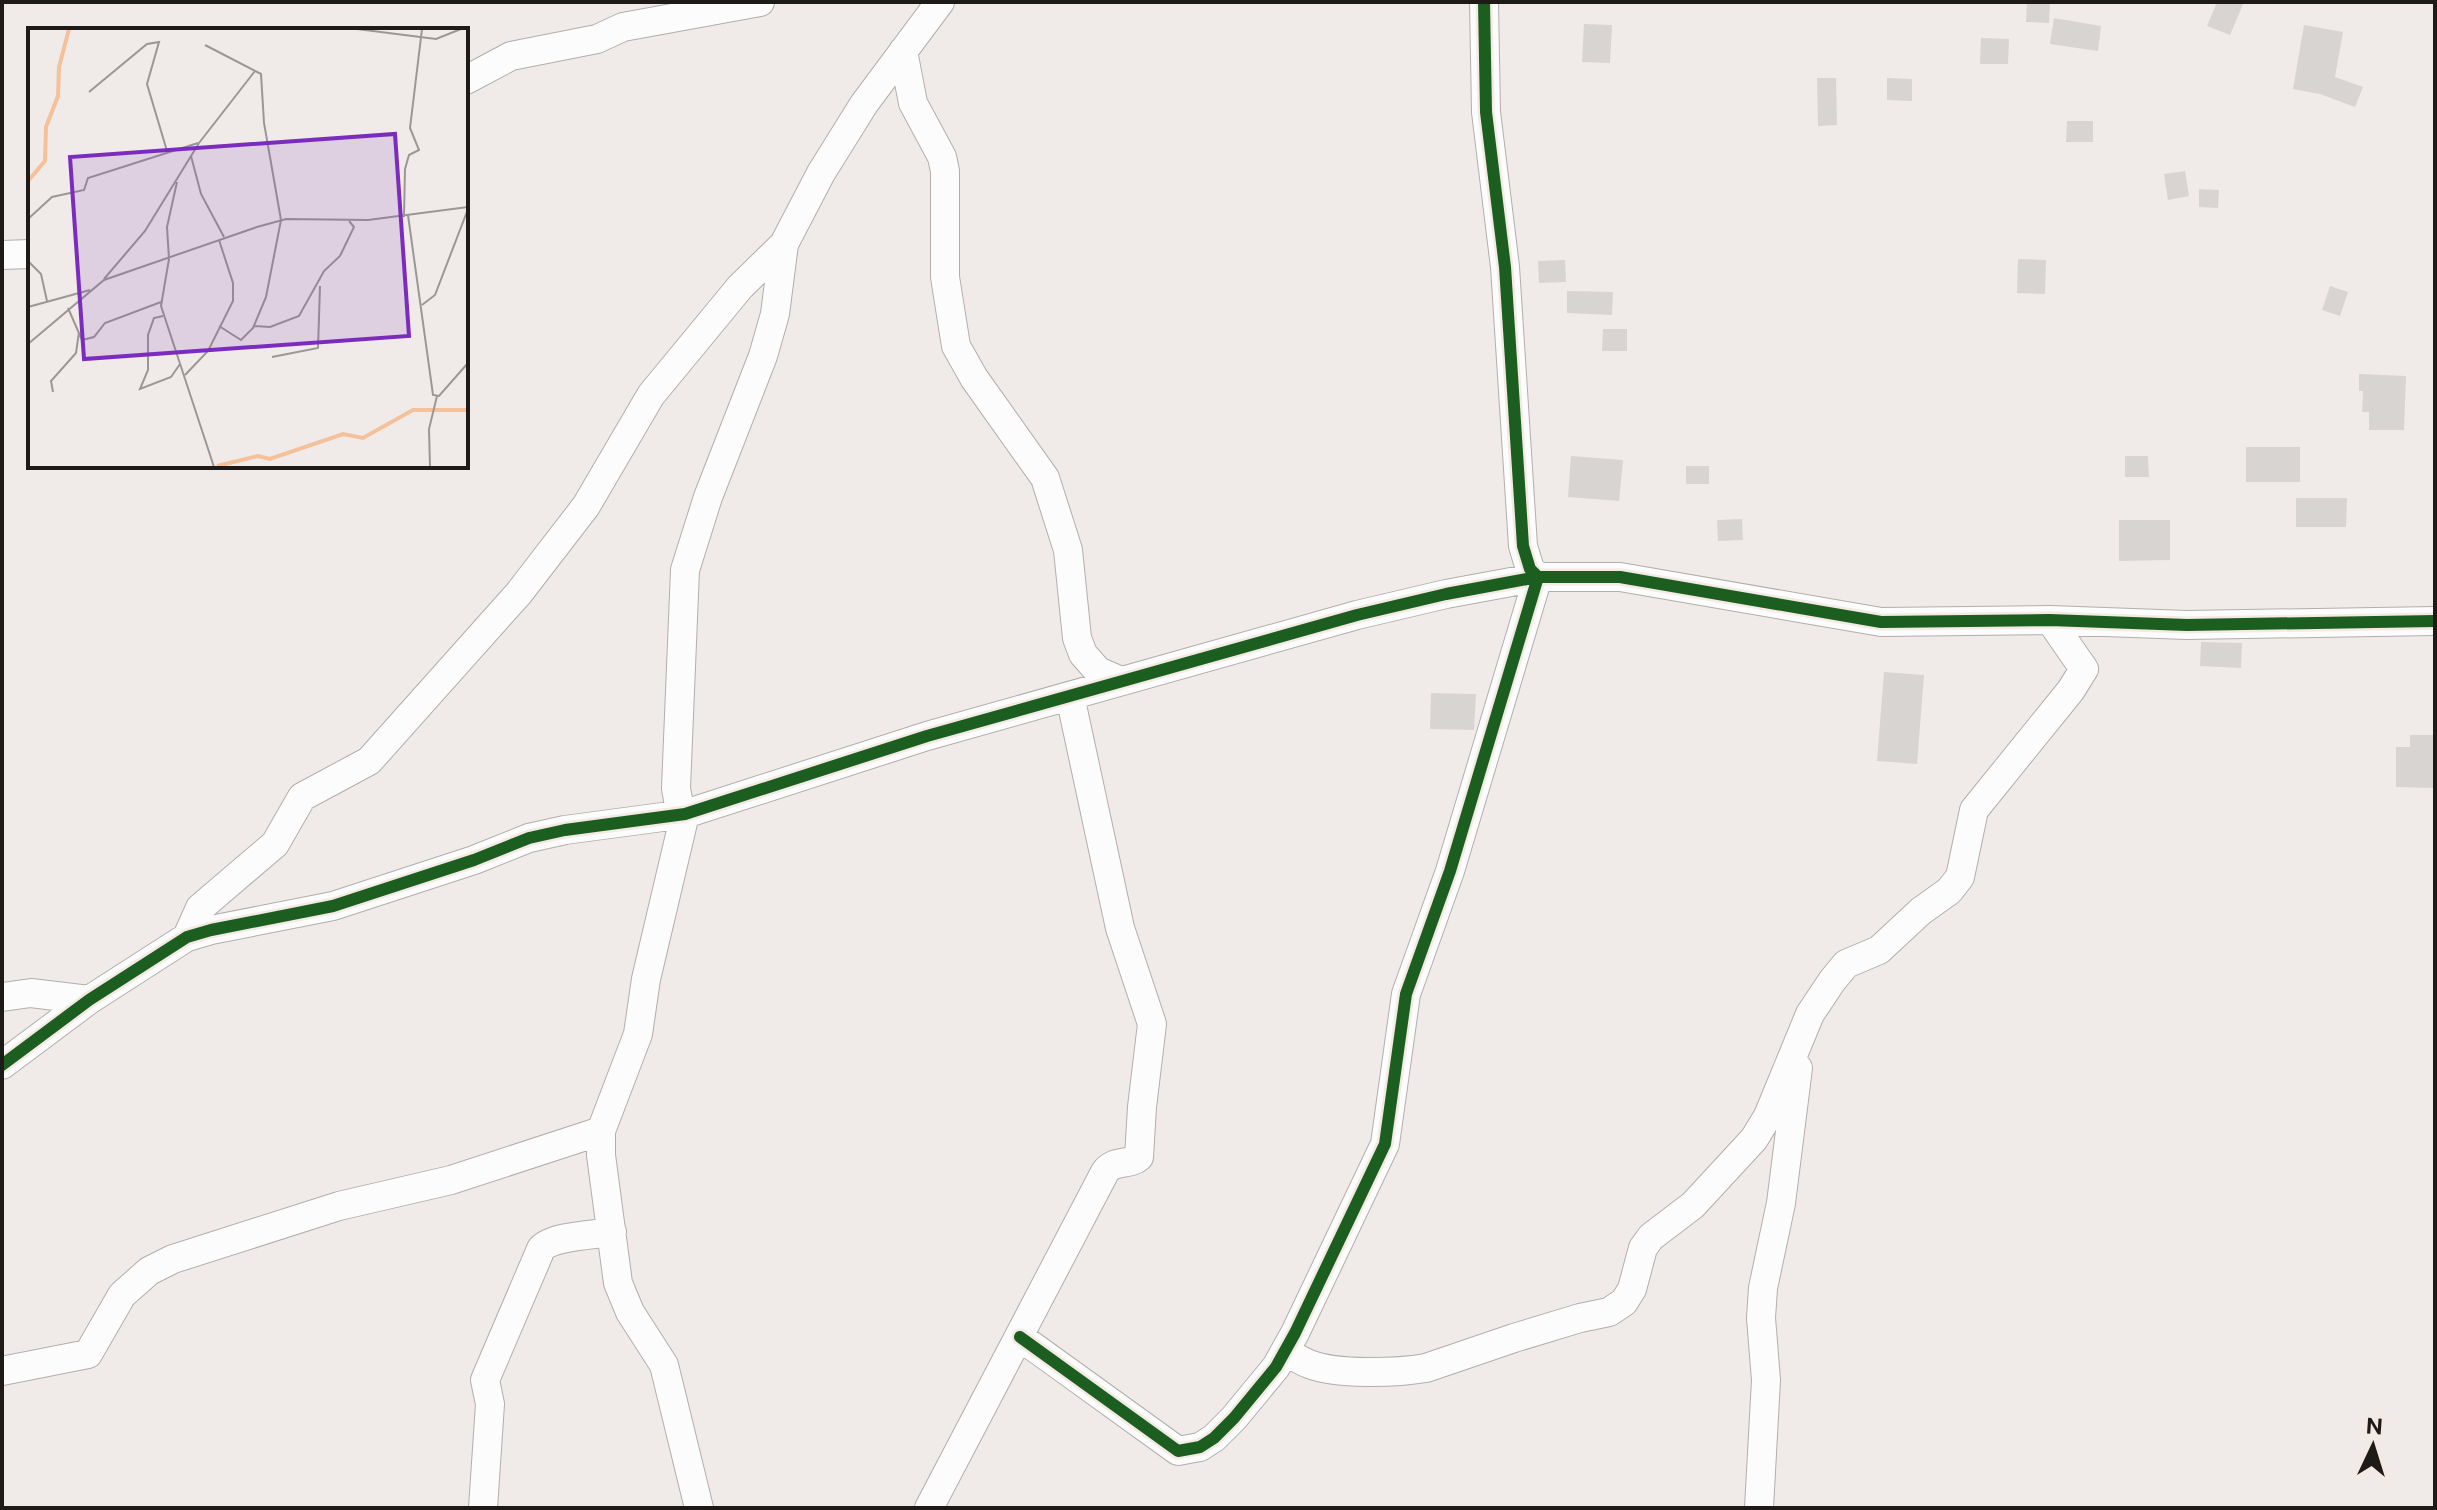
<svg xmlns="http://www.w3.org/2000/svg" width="2437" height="1510" viewBox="0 0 2437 1510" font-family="'Public Sans',sans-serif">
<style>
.building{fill:#d8d4d2}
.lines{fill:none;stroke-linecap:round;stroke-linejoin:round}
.minor-casing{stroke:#b2aeac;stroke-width:30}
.minor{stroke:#fdfcfc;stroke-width:28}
.cycleway-casing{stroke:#f4eae4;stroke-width:17}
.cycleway{stroke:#1b5e20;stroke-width:12}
.inset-river{fill:none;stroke:#f4c19b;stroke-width:4}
.inset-road{fill:none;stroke:#9c9795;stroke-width:2}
.view{fill:#7b2cbf;fill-opacity:0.15;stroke:#7b2cbf;stroke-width:4}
.inset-edge{fill:none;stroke:#1d1a18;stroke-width:4}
</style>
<rect width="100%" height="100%" fill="#f0ebe8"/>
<path class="building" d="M2027 2H2050L2049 23 2026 22Z
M2217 2H2244L2230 35 2207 26Z
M2054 18 2101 26 2098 51 2050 44Z
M1584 24 1612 25 1610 63 1582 62Z
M2304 25 2343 32 2335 77 2363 87 2355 107 2320 94 2293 89Z
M1981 38 2009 39 2008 64H1980Z
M1817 78H1836L1837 125 1818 126Z
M1887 78 1912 79V101L1887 100Z
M2067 121H2093V142H2066Z
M2185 171 2189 196 2168 200 2164 174Z
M2199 189 2219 190 2218 208 2199 207Z
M2018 259 2046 260 2045 294 2017 293Z
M1565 260 1566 282 1539 283 1538 261Z
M2330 286 2348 292 2340 316 2322 310Z
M1567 291 1613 292 1612 315 1567 313Z
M1603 329H1627V351H1602Z
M2359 374 2406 376 2404 430H2369V412H2362L2363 391H2359Z
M2246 447H2300V482H2246Z
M1571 456 1623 460 1619 501 1568 497Z
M2125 456H2148L2149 477H2125Z
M1686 466H1709V484H1686Z
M2296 498H2347L2346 527H2296Z
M1742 519 1743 540 1718 541 1717 520Z
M2119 520H2170V560L2119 561Z
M2201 642 2242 643 2241 668 2200 666Z
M1884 672 1924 675 1917 764 1877 761Z
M1431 693 1476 694 1474 730 1430 729Z
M2410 735H2435V788L2396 787V747H2410Z"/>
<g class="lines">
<g class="minor-casing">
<path id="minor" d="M903 51 913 103 942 157 945 171V277L956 346 974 378 1045 478 1068 550 1077 638 1083 654 1098 671 1121 681
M466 80 511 56 597 39 623 27 760 2
M2 255 30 254
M187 937 200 908 275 844 302 797 369 761 519 593 586 506 651 395 740 287 784 244 821 173 864 104 940 2
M2 997 31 993 89 1000
M2 1065 89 1000 187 937 211 930 333 906 474 860 529 838 565 830 685 814 927 736 1357 615 1446 594 1538 577H1620L1881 622 2050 620 2187 625 2435 621
M1020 1337 1178 1451 1200 1447 1214 1438 1234 1418 1276 1367 1295 1333 1385 1144 1406 994 1450 871 1538 577 1530 569 1523 546 1505 267 1486 112 1484 2
M1286 1352C1294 1356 1301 1361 1309 1364 1337 1375 1396 1373 1426 1368L1514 1338 1580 1318 1609 1312 1624 1302 1632 1289 1643 1248 1651 1237 1693 1205 1754 1139 1768 1116 1810 1014 1832 981 1846 964 1879 950 1921 911 1949 891 1960 877 1974 810 2071 690 2084 669 2050 620
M2 1371 88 1354 122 1295 149 1271 173 1259 339 1206 451 1180 601 1131
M483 1508 490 1404 485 1380 541 1249C552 1236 594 1235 612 1232
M699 1508 664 1365 630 1312 618 1283 601 1155V1131L638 1034 646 979 685 814 678 800 676 788 685 570 708 497 763 356 775 314 784 244
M929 1508 1105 1172C1114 1159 1129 1166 1139 1157L1142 1107 1152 1024 1120 928 1070 696
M1759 1508 1766 1380 1761 1318 1763 1288 1781 1203 1798 1068"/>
</g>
<use href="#minor" class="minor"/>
<g class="cycleway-casing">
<path id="cycleway" d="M2 1065 89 1000 187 937 211 930 333 906 474 860 529 838 565 830 685 814 927 736 1357 615 1446 594 1538 577H1620L1881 622 2050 620 2187 625 2435 621
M1020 1337 1178 1451 1200 1447 1214 1438 1234 1418 1276 1367 1295 1333 1385 1144 1406 994 1450 871 1538 577 1530 569 1523 546 1505 267 1486 112 1484 2"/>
</g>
<use href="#cycleway" class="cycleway"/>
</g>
<g transform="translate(28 28)">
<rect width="440" height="440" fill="#f0ebe8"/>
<path class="inset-river" d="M0 153 17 133 18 99 30 68 31 39 41 1M189 438 230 428 242 431 315 406 335 410 385 382H440"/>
<path class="inset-road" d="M329 1 408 11 433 1M177 17 233 46 236 95 253 192 238 269 225 300 213 312 191 298M61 64 119 16 131 14 119 56 139 123M163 128 173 166 196 209M149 154 139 199 141 231 133 278 186 439M380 187 405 367 411 368 440 335M376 189 377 141 381 127 391 122 382 100 394 1M0 191 24 169 56 162 60 150 170 115M0 233 13 246 19 273M76 251 117 203 171 115 227 43M394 277 407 267 440 181M0 279 62 262M40 280 54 312 66 309 77 295 133 274M135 288 126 290 120 307V342L112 361 143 349 152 336M226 298 242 299 271 288 296 243 312 228 326 199 321 193M0 316 76 252 229 199 258 191 340 192 440 179M244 329 290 320 292 258M157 347 180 323 205 273V255L191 212M25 364 23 353 48 325 51 304M402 439 401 401 409 368"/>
<path class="view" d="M367 106 381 308 56 331 42 129Z"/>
<rect width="440" height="440" class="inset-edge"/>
</g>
<rect width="2437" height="1510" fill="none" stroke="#1d1a18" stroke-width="8"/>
<g transform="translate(2373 1446) rotate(4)" stroke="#f4eae4" stroke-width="6" paint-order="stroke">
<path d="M0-6L14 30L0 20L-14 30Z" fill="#1d1a18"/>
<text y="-12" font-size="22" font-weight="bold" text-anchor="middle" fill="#1d1a18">N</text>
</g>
</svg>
